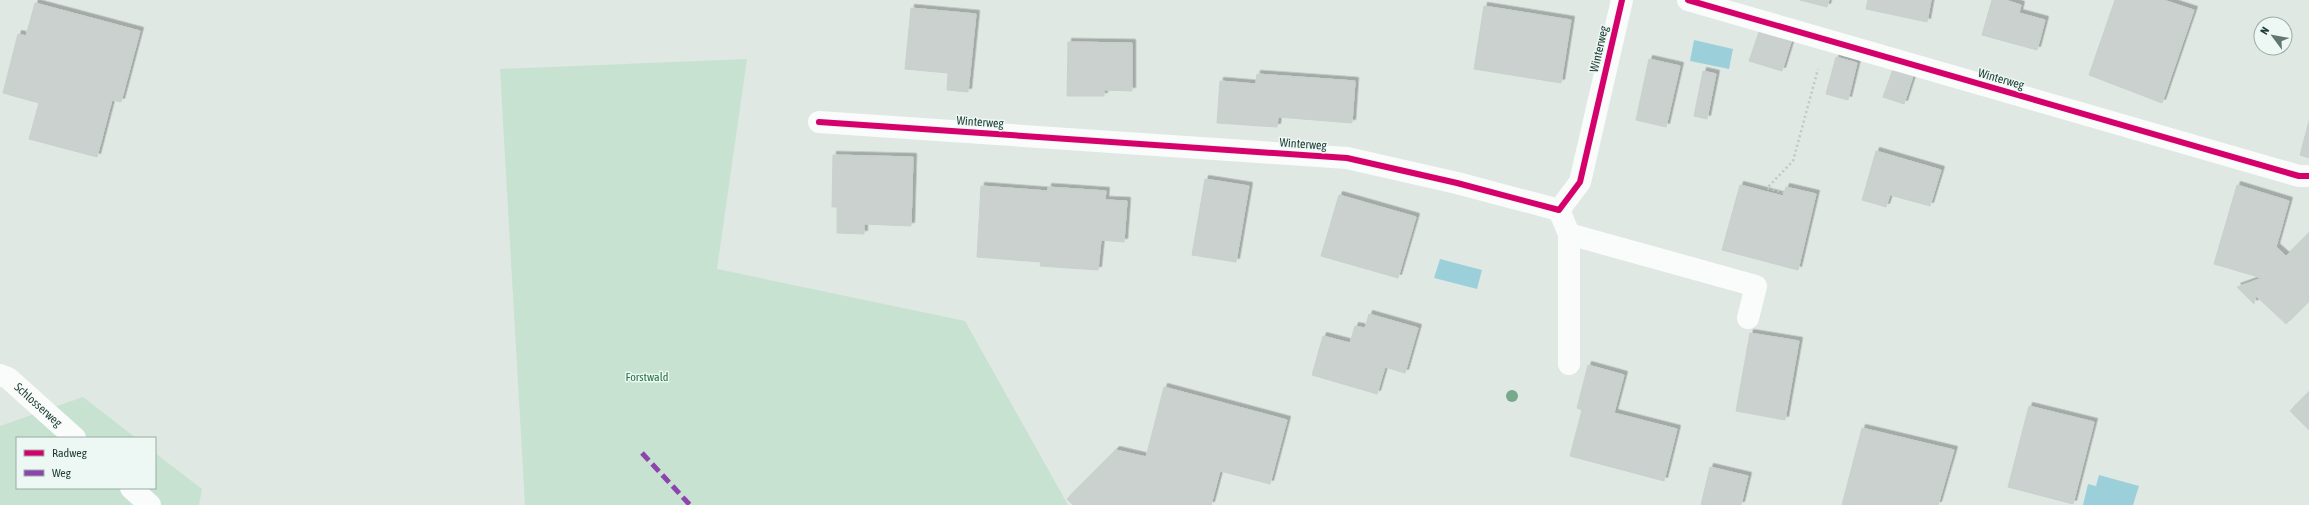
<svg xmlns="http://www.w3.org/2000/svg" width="2309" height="505" viewBox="0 0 2309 505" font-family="'Asap Condensed',sans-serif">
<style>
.green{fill:#c7e2d0}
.water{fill:#9bd0da}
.building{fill:#cad1ce;stroke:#c9d1cd;filter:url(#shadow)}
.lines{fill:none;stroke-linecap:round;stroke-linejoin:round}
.path{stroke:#bec8c6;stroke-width:2.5;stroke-dasharray:2 3;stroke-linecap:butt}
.minor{stroke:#fafcfb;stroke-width:22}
.quiet{stroke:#8e44ad;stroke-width:5;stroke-dasharray:10 5;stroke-linecap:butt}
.cycleway-casing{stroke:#edf7f3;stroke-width:8}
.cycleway{stroke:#d6006c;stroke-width:6}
.tree{fill:#79a98d}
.labels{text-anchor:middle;stroke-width:3;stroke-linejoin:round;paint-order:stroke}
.street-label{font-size:12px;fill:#1d3b34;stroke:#edf7f3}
.park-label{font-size:12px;fill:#247546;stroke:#edf7f3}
</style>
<defs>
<filter id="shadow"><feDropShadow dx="3.5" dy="-3.5" stdDeviation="0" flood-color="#0004"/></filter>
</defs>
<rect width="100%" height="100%" fill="#e0e8e4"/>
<path class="green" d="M747 59 717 269 965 321 1068 505H525L500 69Z
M83 397 136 438H17V488H155V453L202 489 199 505H0V426Z"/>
<path class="water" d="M1694 40 1733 49 1729 69 1690 61Z
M1440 259 1482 270 1477 289 1434 278Z
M2099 475 2139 486 2133 505H2083L2088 484 2096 486Z"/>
<path class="building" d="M1800 0H1829L1827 7Z
M1868 0H1931L1927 22 1866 9Z
M1992 0H2005L2021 5 2019 13 2045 20 2037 50 1982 35Z
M2115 0H2163L2194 10 2162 103 2089 75Z
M35 3 140 31 121 102 112 100 97 157 29 139 39 103 3 93 18 34 26 36Z
M1484 6 1571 20 1561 83 1474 69Z
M911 8 976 14 968 92 947 90 948 73 905 69Z
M1760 29 1792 39 1782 71 1749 61Z
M1068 42 1132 43V91L1104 90V96H1067Z
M1836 57 1857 63 1848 100 1826 94Z
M1649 59 1680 66 1666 127 1636 120Z
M1893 69 1913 76 1904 104 1883 97Z
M1703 71 1716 74 1707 119 1694 116Z
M1257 74 1355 81 1352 123 1278 117 1277 127 1217 123 1220 81 1256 84Z
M2309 121V158L2300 155Z
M1876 151 1941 170 1930 206 1890 195 1886 207 1862 200Z
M833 155 913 157 911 226 864 224V234L837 233V207H832Z
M1205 179 1249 186 1236 262 1192 255Z
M1740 185 1783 196 1786 187 1816 194 1798 270 1722 250Z
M2237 185 2289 201 2276 247 2286 256 2309 233V301L2286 324 2256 296 2254 304 2237 287 2262 278 2214 264Z
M981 186 1048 191V187L1106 191 1105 200 1127 201 1124 242 1101 240 1098 270 1040 266 1041 262 977 257Z
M1339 195 1416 217 1398 278 1321 256Z
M1369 314 1418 328 1405 373 1385 367 1377 394 1312 375 1323 336 1350 343 1355 326 1365 328Z
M1750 333 1799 341 1785 420 1736 411Z
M1588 365 1624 375 1614 413 1677 429 1664 481 1570 456 1582 410 1577 408Z
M1164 387 1287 420 1270 484 1220 471 1211 505H1073L1067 499 1116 450 1146 457Z
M2309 392V430L2290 411Z
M2029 406 2094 422 2073 504 2008 487Z
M1862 428 1954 450 1938 505H1842Z
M1710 467 1748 476 1741 505H1701Z"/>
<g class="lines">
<path class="path" d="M1784 193 1767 188 1793 161 1818 69"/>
<g class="minor">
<path d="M1688 0 2299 176H2309"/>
<path d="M819 122 1347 158 1457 183 1559 210 1580 182 1622 0"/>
<path d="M1559 210 1569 234 1756 286 1748 318"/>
<path d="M1569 364V234"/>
<path id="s1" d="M0 375 8 378 75 438"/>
<path d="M131 488 150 505"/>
</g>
<path class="quiet" d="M642 453 690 505"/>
<g class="cycleway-casing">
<path id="cycleway" d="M1688 0 2299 176H2309
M819 122 1347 158 1457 183 1559 210 1580 182 1622 0"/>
</g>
<use href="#cycleway" class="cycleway"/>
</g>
<circle class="tree" cx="1512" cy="396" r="6"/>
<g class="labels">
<g class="street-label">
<text transform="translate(1599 49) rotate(-77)" y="4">Winterweg</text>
<text transform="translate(2001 79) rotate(16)" y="4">Winterweg</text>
<text transform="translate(980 122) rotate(4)" y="4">Winterweg</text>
<text transform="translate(1303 144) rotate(4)" y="4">Winterweg</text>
<text dy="4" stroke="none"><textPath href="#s1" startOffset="49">Schlosserweg</textPath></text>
</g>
<g class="park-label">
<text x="647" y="381">Forstwald</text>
</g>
</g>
<rect x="16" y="437" width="140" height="52" fill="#edf7f3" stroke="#9aaca7"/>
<rect x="24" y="450" width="20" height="6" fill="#d6006c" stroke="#9aaca7"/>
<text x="52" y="457" font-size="12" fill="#1d3b34">Radweg</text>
<rect x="24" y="470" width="20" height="6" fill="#8e44ad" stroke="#9aaca7"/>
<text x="52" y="477" font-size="12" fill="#1d3b34">Weg</text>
<g transform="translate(2273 36) rotate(302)"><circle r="19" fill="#edf7f3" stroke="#9aaca7"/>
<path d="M0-3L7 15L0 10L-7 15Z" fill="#617872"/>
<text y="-6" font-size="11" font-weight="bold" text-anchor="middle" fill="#1d3b34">N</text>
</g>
</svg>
